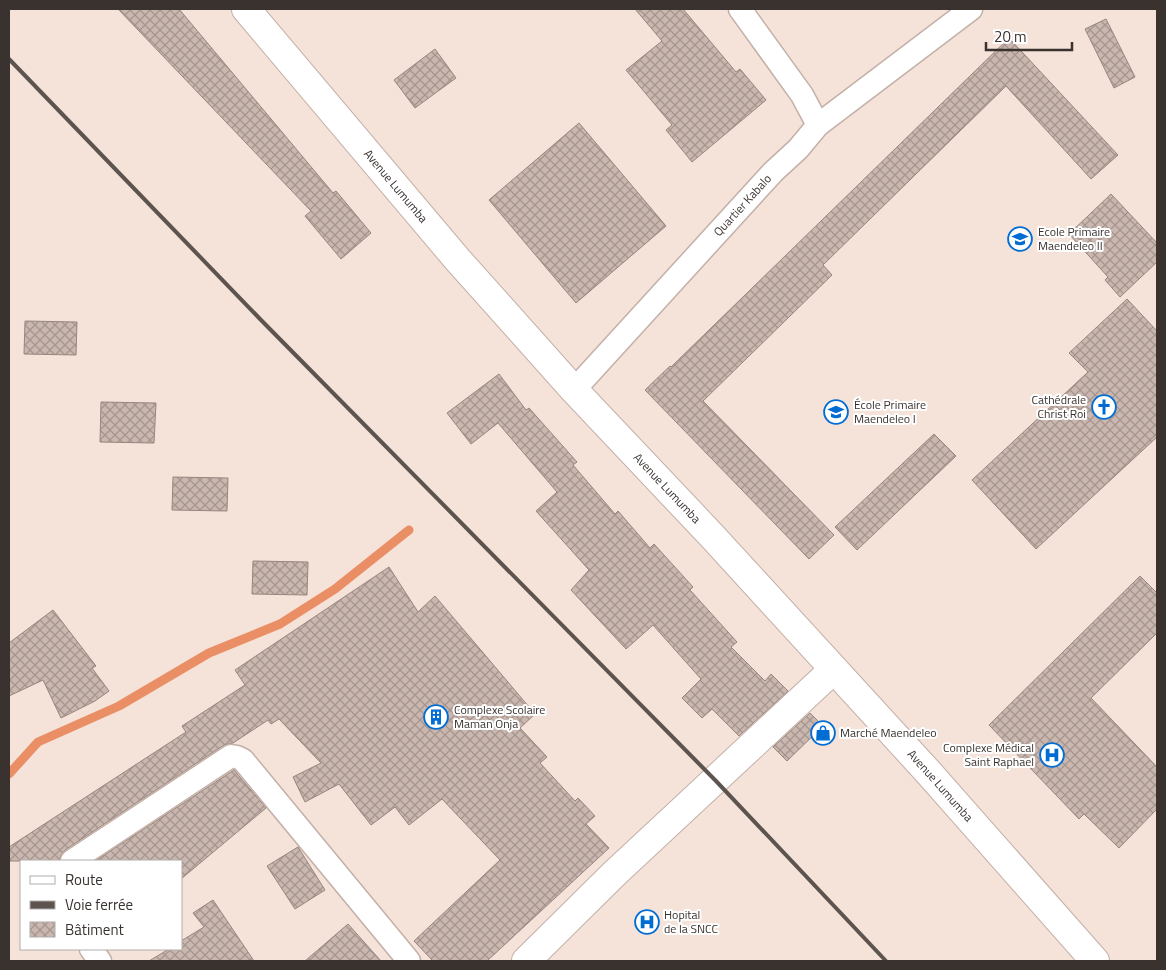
<svg xmlns="http://www.w3.org/2000/svg" width="1166" height="970" viewBox="0 0 1166 970" font-family="'Titillium Web',sans-serif">
<style>
.lines{fill:none;stroke-linecap:round;stroke-linejoin:round}
.stream{stroke:#ea8f65;stroke-width:9}
.building{fill:url(#building-cross-hatch);stroke:#97867e}
.minor-casing{stroke:#c3b0a8;stroke-width:25}
.tertiary-casing{stroke:#c3b0a8;stroke-width:30}
.trunk-casing{stroke:#c3b0a8;stroke-width:30}
.minor{stroke:#fff;stroke-width:22}
.tertiary{stroke:#fff;stroke-width:28}
.trunk{stroke:#fff;stroke-width:28}
.rail{stroke:#5d5450;stroke-width:4}
.labels{text-anchor:middle;stroke-width:4;stroke-linejoin:round;paint-order:stroke}
.street-label{font-size:12px;fill:#39322f;stroke:#fff}
.poi-label{font-size:12px;fill:#39322f;stroke:#fff;text-anchor:start}
</style>
<defs>
<pattern id="building-cross-hatch" width="8" height="8" patternUnits="userSpaceOnUse" patternTransform="scale(1.25)"><rect width="8" height="8" fill="#cab7af"/><path d="M0 0l8 8M0 8l8-8" fill="none" stroke="#a5958f"/></pattern>
</defs>
<rect width="100%" height="100%" fill="#f5e2d9"/>
<g class="lines">
<path class="stream" d="M9 774 38 742 119 706 209 653 280 624 335 589 409 530"/>
</g>
<path class="building" d="M118 9H179L333 193 336 191 371 233 341 259 305 216 311 211Z
M635 9H683L736 72 740 69 766 100 692 162 666 130 672 125 626 70 662 41Z
M1106 19 1135 77 1114 88 1085 29Z
M1009 38 1118 155 1091 179 1006 86 823 265 832 275 703 401 834 535 809 559 645 390 670 366 671 367Z
M435 49 456 78 415 108 394 80Z
M579 123 666 226 576 303 489 200Z
M1111 194 1157 243V262L1120 297 1105 280 1108 277 1069 234Z
M1127 299 1157 331V437L1036 549 972 480 1088 372 1069 353Z
M25 321 77 322 76 355 24 354Z
M499 374 526 410 529 408 577 462 573 465 615 514 618 511 650 548 654 544 693 587 690 590 737 642 731 647 765 681 771 674 788 691 739 736 712 709 702 718 682 698 701 679 653 625 626 649 571 590 589 570 536 511 557 492 498 423 471 444 447 413Z
M101 402 156 403 154 443 100 442Z
M934 434 956 456 857 550 835 527Z
M173 477 228 478 227 511 172 510Z
M253 561 308 562 307 595 252 594Z
M389 567 418 612 435 596 535 714 520 728 547 757 540 763 575 801 578 798 595 816 586 824 609 848 487 961H433L414 941 500 860 442 799 409 825 395 807 371 825 339 784 305 802 293 777 321 763 279 719 271 724 268 720 233 743 224 745 65 850 61 855 59 861H9V847L186 732 182 726 245 685 235 670Z
M1140 576 1157 593V633L1091 698 1157 767V809L1119 848 1084 814 1079 819 989 725Z
M53 610 96 666 92 668 109 691 95 701 61 718 43 680 9 696V643Z
M810 713 823 726 787 761 773 747Z
M234 770 266 808 181 879V861H95Z
M298 847 325 890 295 909 267 866Z
M213 900 254 961H149L169 949H181V941L204 927 193 913Z
M348 924 381 961H305Z"/>
<g class="lines">
<g class="minor-casing">
<g id="minor">
<path d="M818 125 971 9"/>
<path id="s1" d="M574 390 773 172 798 149 818 125 802 95 740 9"/>
<path d="M72 861 231 756 237 757 243 760 409 961"/>
<path d="M91 949 100 961"/>
</g>
</g>
<g class="tertiary-casing">
<path id="tertiary" d="M526 961 615 873 833 670"/>
</g>
<g class="trunk-casing">
<g id="trunk">
<path id="s2" d="M246 9 457 259 574 390 713 537 929 773 1095 961"/>
</g>
</g>
<use href="#minor" class="minor"/>
<use href="#tertiary" class="tertiary"/>
<use href="#trunk" class="trunk"/>
<path class="rail" d="M9 59 261 320 716 781 886 961"/>
</g>
<defs>
<g id="school-ring" transform="scale(1.25)"><circle r="9.5" fill="#fff" stroke="#006dd5" stroke-width="1.5"/><path d="M0-5L7-2L0 1L-7-2ZM-4 1L0 2.5L4 1V4Q0 6-4 4Z" fill="#006dd5"/></g>
<g id="church-ring" transform="scale(1.25)"><circle r="9.5" fill="#fff" stroke="#006dd5" stroke-width="1.5"/><path d="M-1.2-6h2.4v3.5h3.3v2.4h-3.3V6h-2.4V-.1h-3.3v-2.4h3.3Z" fill="#006dd5"/></g>
<g id="building-ring" transform="scale(1.25)"><circle r="9.5" fill="#fff" stroke="#006dd5" stroke-width="1.5"/><path d="M-4-6H4V6H1V3H-1V6H-4ZM-2.5-4.3h1.7v1.8h-1.7ZM.8-4.3h1.7v1.8H.8ZM-2.5-1h1.7V.8h-1.7ZM.8-1h1.7V.8H.8Z" fill="#006dd5"/></g>
<g id="shop-ring" transform="scale(1.25)"><circle r="9.5" fill="#fff" stroke="#006dd5" stroke-width="1.5"/><path d="M-5-2.5h2.3a2.7 3.5 0 0 1 5.4 0H5L5.5 6h-11ZM-1.5-2.5h3a1.5 2.3 0 0 0-3 0Z" fill="#006dd5"/></g>
<g id="hospital-ring" transform="scale(1.25)"><circle r="9.5" fill="#fff" stroke="#006dd5" stroke-width="1.5"/><path d="M-5-5h3v3.5h4V-5h3V5h-3V1.5h-4V5h-3Z" fill="#006dd5"/></g>
</defs>
<g fill-rule="evenodd">
<use href="#school-ring" x="1020" y="239"/>
<use href="#church-ring" x="1104" y="407"/>
<use href="#school-ring" x="836" y="412"/>
<use href="#building-ring" x="436" y="717"/>
<use href="#shop-ring" x="823" y="733"/>
<use href="#hospital-ring" x="1052" y="755"/>
<use href="#hospital-ring" x="647" y="922"/>
</g>
<g class="labels">
<g class="street-label">
<text dy="4" stroke="none"><textPath href="#s2" startOffset="232">Avenue Lumumba</textPath></text>
<text dy="4" stroke="none"><textPath href="#s1" startOffset="250">Quartier Kabalo</textPath></text>
<text dy="4" stroke="none"><textPath href="#s2" startOffset="638">Avenue Lumumba</textPath></text>
<text dy="4" stroke="none"><textPath href="#s2" startOffset="1042">Avenue Lumumba</textPath></text>
</g>
<g class="poi-label">
<text x="1038" y="236">Ecole Primaire<tspan x="1038" dy="14">Maendeleo II</tspan></text>
<text x="1086" y="404" text-anchor="end">Cathédrale<tspan x="1086" dy="14">Christ Roi</tspan></text>
<text x="854" y="409">École Primaire<tspan x="854" dy="14">Maendeleo I</tspan></text>
<text x="454" y="714">Complexe Scolaire<tspan x="454" dy="14">Maman Onja</tspan></text>
<text x="840" y="737">Marché Maendeleo</text>
<text x="1034" y="752" text-anchor="end">Complexe Médical<tspan x="1034" dy="14">Saint Raphael</tspan></text>
<text x="664" y="919">Hopital<tspan x="664" dy="14">de la SNCC</tspan></text>
</g>
</g>
<rect width="1166" height="970" fill="none" stroke="#39322f" stroke-width="20"/>
<rect x="20" y="860" width="162" height="90" fill="#ffffff" stroke="#b0adac"/>
<rect x="30" y="876" width="25" height="8" fill="#ffffff" stroke="#b0adac"/>
<text x="65" y="885" font-size="15" fill="#39322f">Route</text>
<rect x="30" y="901" width="25" height="8" fill="#5d5450" stroke="#b0adac"/>
<text x="65" y="910" font-size="15" fill="#39322f">Voie ferrée</text>
<rect x="30" y="922" width="25" height="15" fill="url(#building-cross-hatch)" stroke="#b0adac"/>
<text x="65" y="935" font-size="15" fill="#39322f">Bâtiment</text>
<path d="M986 42v8h86v-8" fill="none" stroke="#39322f" stroke-width="2.5"/>
<text x="994" y="42" font-size="15" fill="#39322f" stroke="#ffffff" stroke-width="4" paint-order="stroke">20 m</text>
</svg>
